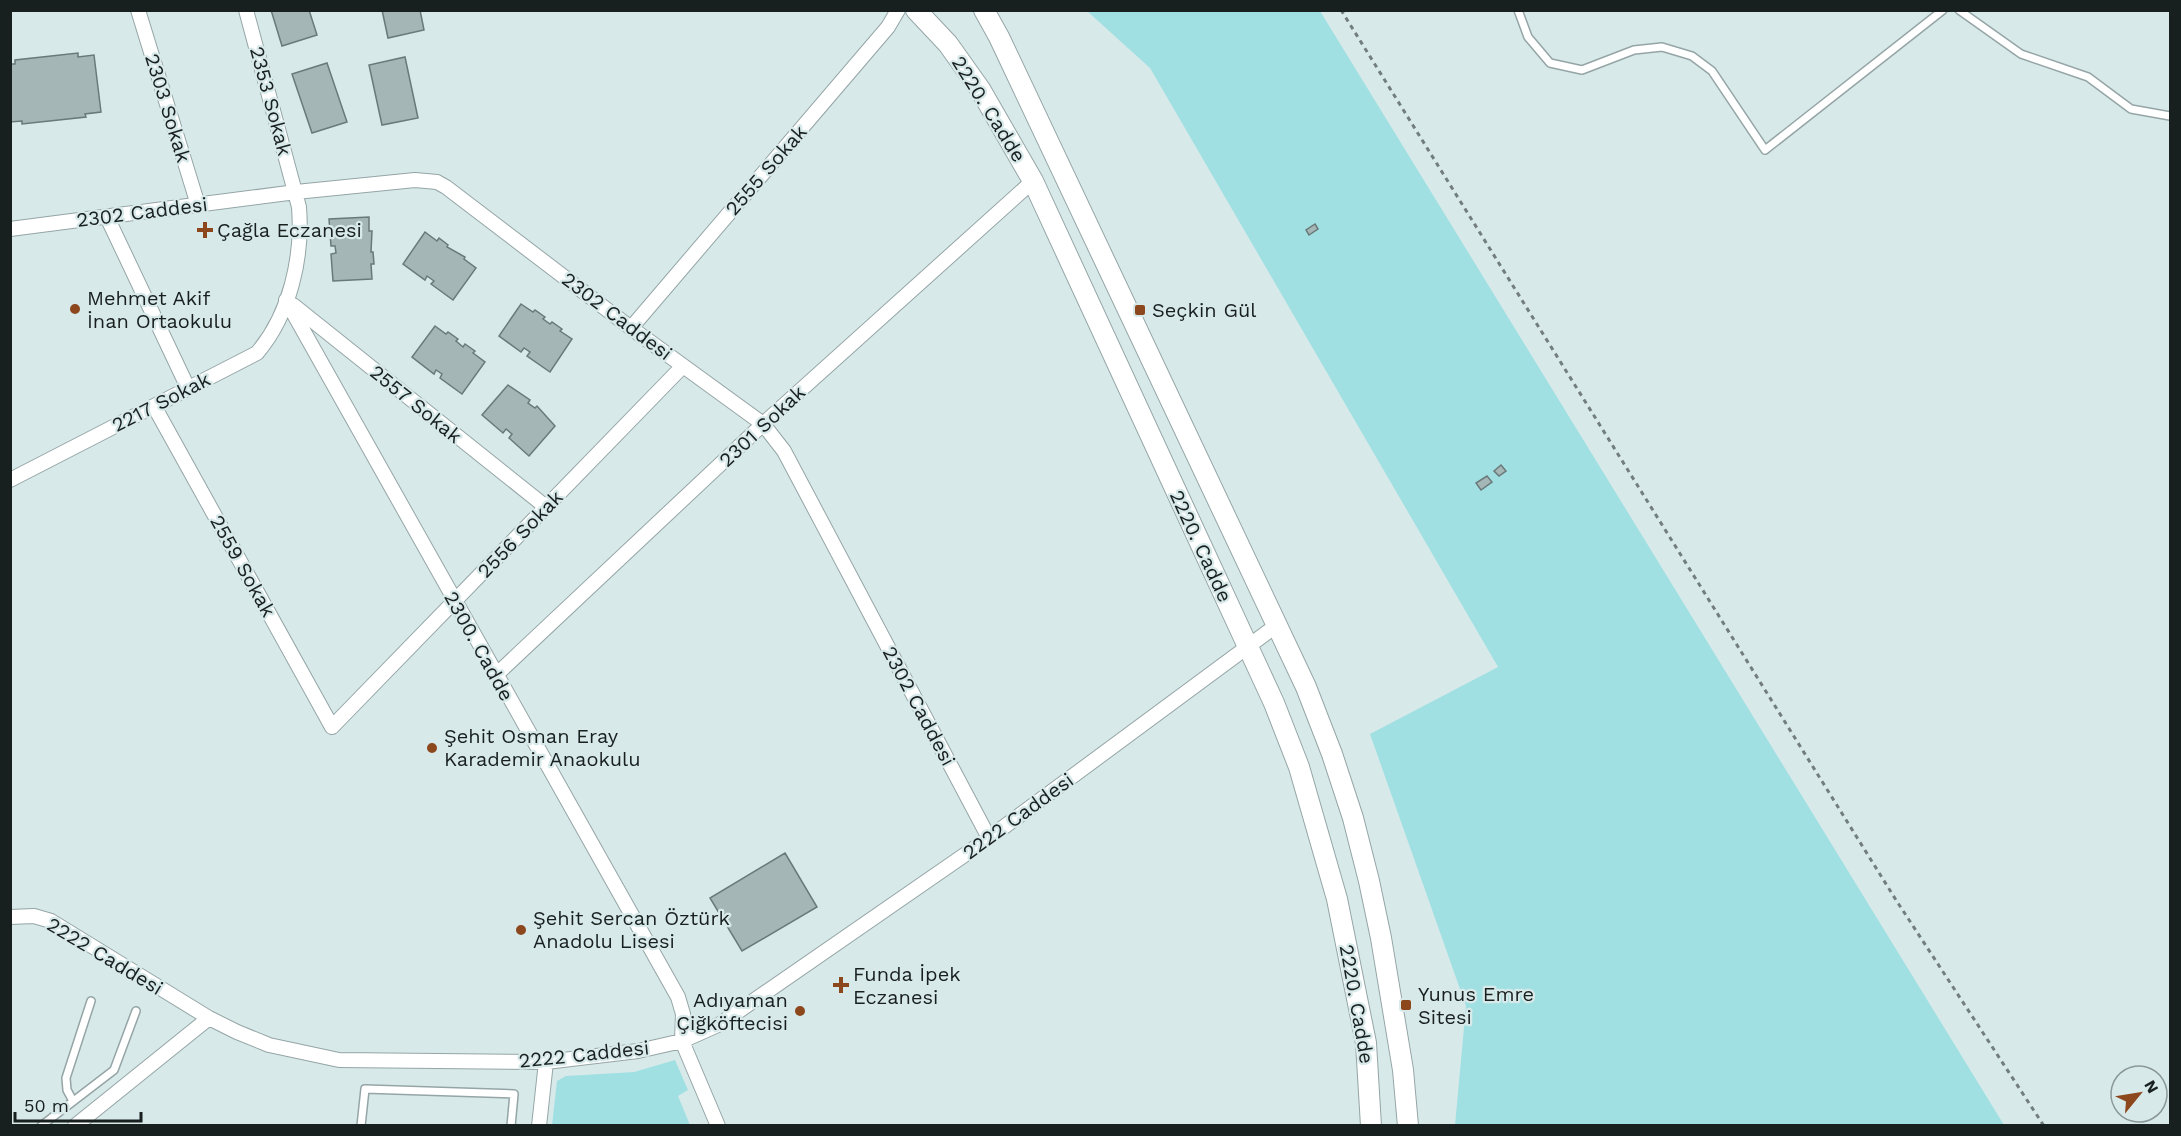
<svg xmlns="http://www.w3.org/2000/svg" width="2181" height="1136" viewBox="0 0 2181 1136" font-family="'Work Sans',sans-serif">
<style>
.green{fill:#a1e0e2}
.building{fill:#a5b6b6;stroke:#6a797a;stroke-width:1.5}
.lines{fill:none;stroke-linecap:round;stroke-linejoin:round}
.lane-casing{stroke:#95a5a6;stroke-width:10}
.street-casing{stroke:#95a5a6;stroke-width:16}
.secondary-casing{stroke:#95a5a6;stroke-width:22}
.path{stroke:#727e7e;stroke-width:3;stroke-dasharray:4.5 4.5;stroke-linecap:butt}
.lane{stroke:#fff;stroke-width:7}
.street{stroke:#fff;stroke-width:14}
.secondary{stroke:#fff;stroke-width:20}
.poi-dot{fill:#8c471d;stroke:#d8e9ea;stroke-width:2}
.labels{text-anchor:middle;stroke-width:4.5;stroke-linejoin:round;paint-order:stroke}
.street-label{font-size:20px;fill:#181f1f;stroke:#d8e9ea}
.poi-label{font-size:20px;fill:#181f1f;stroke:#d8e9ea;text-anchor:start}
</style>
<rect width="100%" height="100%" fill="#d8e9ea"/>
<path class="green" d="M1087 11H1320L2004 1125H1455L1466 1006 1370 734 1498 667 1150 68Z
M675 1060 688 1090 678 1096 690 1125H552L557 1081 566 1076 634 1072Z"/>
<path class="building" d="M271 10H309L317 35 282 46Z
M382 10H420L424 30 388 38Z
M78 53V57L94 55 101 112 85 114 86 117 22 124V121L10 122V64H15V60Z
M405 57 418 118 382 125 369 65Z
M327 63 347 122 312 133 292 74Z
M369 217V231H372L371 252H373L374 264H371L372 279 333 281 331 254 336 253 335 246H331L329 219Z
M1315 224 1318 229 1309 235 1306 230Z
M425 232 437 241 439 238 448 245 447 247 465 257 464 259 476 268 453 300 431 284 434 281 427 276 425 280 403 264Z
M521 304 533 312 535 310 545 317 543 319 550 324 552 322 562 329 560 331 572 339 550 372 527 356 530 352 524 348 521 352 499 336Z
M435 326 446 334 448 332 458 339 456 341 463 347 465 344 475 351 473 353 485 362 462 394 440 378 442 374 436 370 434 374 412 357Z
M508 385 530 400 528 403 535 408 537 406 555 426 529 456 509 438 512 434 506 429 503 433 482 415Z
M1501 465 1506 471 1499 476 1494 471Z
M1487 476 1492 482 1481 490 1476 483Z
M785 853 817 907 742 951 710 898Z"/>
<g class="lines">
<g class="lane-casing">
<path id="lane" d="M1518 10 1528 37 1550 63 1582 70 1634 50 1662 47 1692 56 1712 71 1765 150 1943 10
M1959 10 2021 54 2088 77 2131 109 2170 116
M73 1101 67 1090 66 1078 91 1001
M41 1126 114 1070 136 1011
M361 1126 365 1089 514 1094 511 1126"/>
</g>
<g class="street-casing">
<path id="street" d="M138 10 198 205
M107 217 188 388
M10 229 296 192 415 180 437 182 446 187 631 328 763 424 784 451 989 838
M286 300 678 997 683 1014 682 1041 718 1126
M293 305 546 507
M631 328 888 27 898 10
M154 406 332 727 683 366
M10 480 257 353C290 314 303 258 299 207L246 10
M496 675 763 424 1033 181
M10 917 34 916 51 921 209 1018 237 1032 269 1045 339 1060 546 1062 638 1051 682 1041 720 1024 989 838 1277 625
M75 1126 209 1018
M539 1126 546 1062"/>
</g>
<g class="secondary-casing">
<path id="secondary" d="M916 10 948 44 980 89 1033 181 1274 703 1299 767 1337 899 1366 1043 1371 1126
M984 10 999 37 1306 687 1332 754 1353 818 1369 881 1381 938 1403 1070 1408 1126"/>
</g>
<path class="path" d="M1341 10 1896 900 2044 1126"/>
<use href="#lane" class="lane"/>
<use href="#street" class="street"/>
<use href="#secondary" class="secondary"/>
</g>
<g class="poi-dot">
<path d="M202 221h6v6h6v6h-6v6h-6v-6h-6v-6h6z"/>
<circle cx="75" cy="309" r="6"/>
<rect x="1134" y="304" width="12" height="12" rx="3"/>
<circle cx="432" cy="748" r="6"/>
<circle cx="521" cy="930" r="6"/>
<path d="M838 976h6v6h6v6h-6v6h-6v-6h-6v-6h6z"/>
<rect x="1400" y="999" width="12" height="12" rx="3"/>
<circle cx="800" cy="1011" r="6"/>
</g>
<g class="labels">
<g class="street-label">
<text transform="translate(271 101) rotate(75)" y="7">2353 Sokak</text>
<text transform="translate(168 108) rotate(73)" y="7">2303 Sokak</text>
<text transform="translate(989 109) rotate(58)" y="7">2220. Cadde</text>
<text transform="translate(766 170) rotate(-49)" y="7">2555 Sokak</text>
<text transform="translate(142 212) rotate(-7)" y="7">2302 Caddesi</text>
<text transform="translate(617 316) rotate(37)" y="7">2302 Caddesi</text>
<text transform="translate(161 402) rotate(-27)" y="7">2217 Sokak</text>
<text transform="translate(416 404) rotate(39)" y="7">2557 Sokak</text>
<text transform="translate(762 426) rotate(-43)" y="7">2301 Sokak</text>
<text transform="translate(520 534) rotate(-46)" y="7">2556 Sokak</text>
<text transform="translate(1201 546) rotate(65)" y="7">2220. Cadde</text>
<text transform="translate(243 566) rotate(61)" y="7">2559 Sokak</text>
<text transform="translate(479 646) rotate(61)" y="7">2300. Cadde</text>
<text transform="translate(919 706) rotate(62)" y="7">2302 Caddesi</text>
<text transform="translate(1018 816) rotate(-36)" y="7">2222 Caddesi</text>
<text transform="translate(105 956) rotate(31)" y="7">2222 Caddesi</text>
<text transform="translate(1357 1004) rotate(80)" y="7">2220. Cadde</text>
<text transform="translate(584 1054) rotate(-6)" y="7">2222 Caddesi</text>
</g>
<g class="poi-label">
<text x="217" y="237">Çağla Eczanesi</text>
<text x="87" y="305">Mehmet Akif<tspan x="87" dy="23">İnan Ortaokulu</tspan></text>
<text x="1152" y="317">Seçkin Gül</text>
<text x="444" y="743">Şehit Osman Eray<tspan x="444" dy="23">Karademir Anaokulu</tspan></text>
<text x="533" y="925">Şehit Sercan Öztürk<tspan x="533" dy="23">Anadolu Lisesi</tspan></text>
<text x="853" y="981">Funda İpek<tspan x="853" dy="23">Eczanesi</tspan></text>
<text x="1418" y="1001">Yunus Emre<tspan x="1418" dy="23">Sitesi</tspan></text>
<text x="788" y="1007" text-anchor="end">Adıyaman<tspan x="788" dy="23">Çiğköftecisi</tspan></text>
</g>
</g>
<rect width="2181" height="1136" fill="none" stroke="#181f1f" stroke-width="24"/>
<g transform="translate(2139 1094) rotate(60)"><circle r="28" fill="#d8e9ea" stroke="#8b9899" stroke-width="1.5"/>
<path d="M0-4.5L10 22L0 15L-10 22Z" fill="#8c471d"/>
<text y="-9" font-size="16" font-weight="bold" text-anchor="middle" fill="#181f1f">N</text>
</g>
<path d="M15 1112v9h126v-9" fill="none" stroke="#181f1f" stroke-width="3"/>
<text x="24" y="1112" font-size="18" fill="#181f1f" stroke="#d8e9ea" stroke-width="4.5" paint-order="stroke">50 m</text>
</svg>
